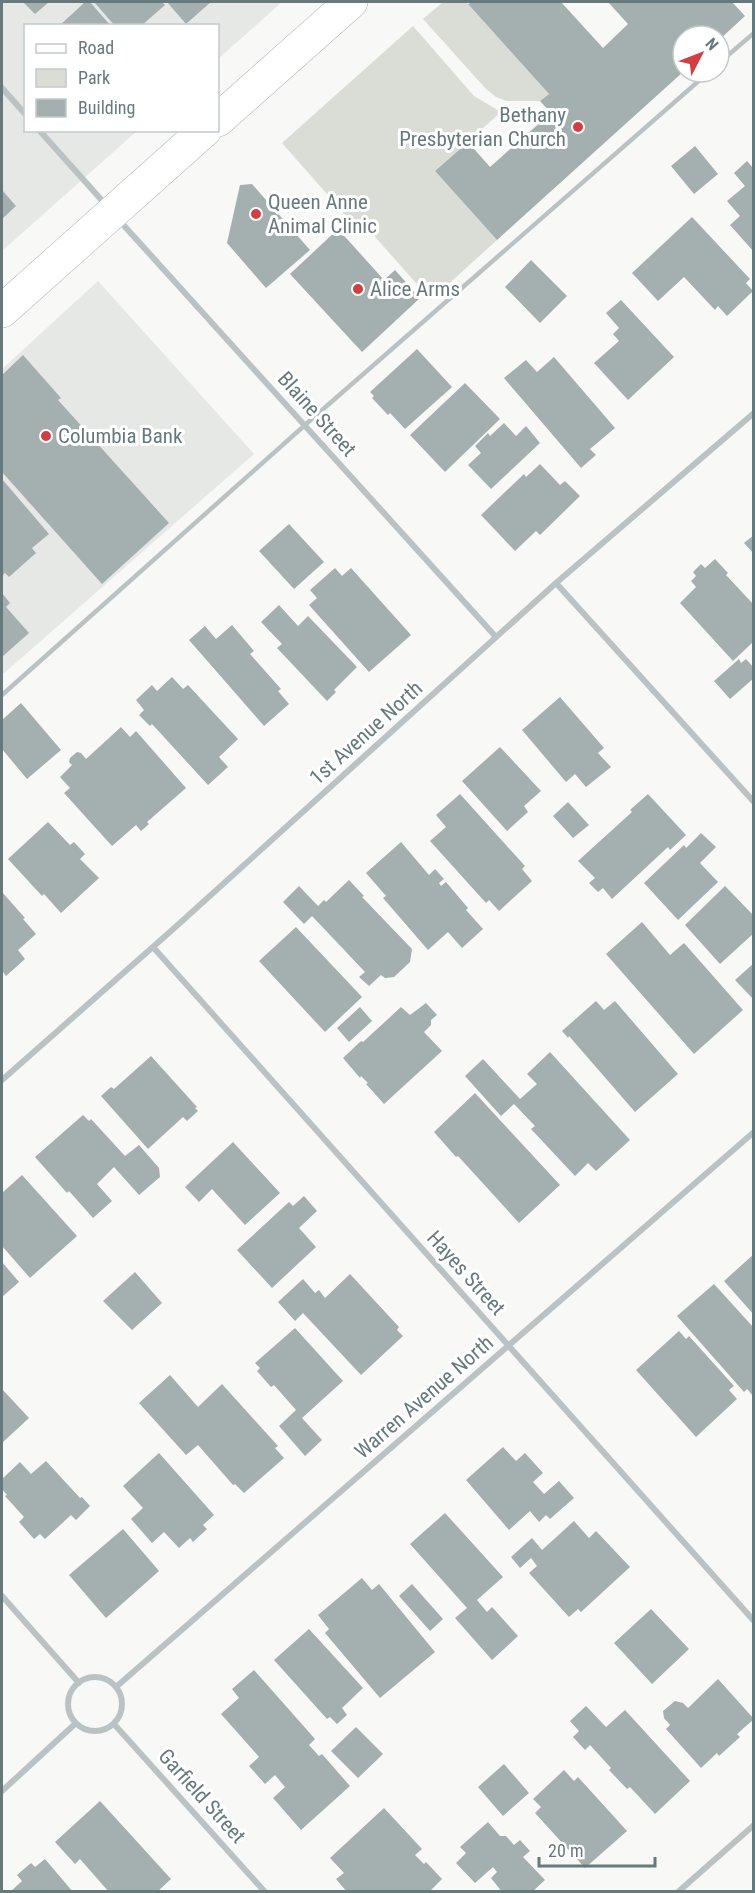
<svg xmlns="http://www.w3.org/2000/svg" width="755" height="1893" viewBox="0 0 755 1893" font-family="'Roboto Condensed',sans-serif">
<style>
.built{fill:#e6e8e6}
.green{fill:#daddd6}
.building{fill:#a4afb0}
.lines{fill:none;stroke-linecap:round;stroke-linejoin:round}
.secondary-casing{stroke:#b0b8ba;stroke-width:34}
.service{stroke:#bbc2c3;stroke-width:4.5}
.minor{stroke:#bbc2c3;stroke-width:6}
.secondary{stroke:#fff;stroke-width:33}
.poi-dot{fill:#d13e43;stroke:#fff;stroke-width:2}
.labels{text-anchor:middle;stroke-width:6;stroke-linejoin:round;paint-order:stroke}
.poi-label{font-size:21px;fill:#667a7e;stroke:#fff;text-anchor:start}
.street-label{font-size:21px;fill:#667a7e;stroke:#fff}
</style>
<rect width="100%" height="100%" fill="#f8f8f6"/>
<path class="built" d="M2 2H282L218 59V26H26V130L137 131 2 251Z
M98 281 254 454 2 675V369Z"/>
<path class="green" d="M443 2H466L549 94 540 101H507L496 97 486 89 423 19Z
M413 26 474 96 501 112 435 171 497 240 431 300 369 230 363 235 282 143Z"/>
<path class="building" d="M23 2H49L35 14Z
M85 2H90L111 26H59Z
M94 2H162L165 5 141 26H115Z
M167 2H211L186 24Z
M472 2H561L603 48 628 24 608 2H732L745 16 719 40V36H683V72L497 240 435 171 468 142 490 167 551 113 540 101 549 94 468 4Z
M695 146 718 174 694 194 671 166Z
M747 161 754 169V252L730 225 740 216 727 201 745 186 734 173Z
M252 184 310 250 266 288 227 243 240 185Z
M2 190 16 206 2 219Z
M692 217 750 279 746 283 753 291 727 316 718 306 715 310 684 277 658 301 632 273Z
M338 229 384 280 395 270 420 298 362 352 290 274Z
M531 260 567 296 540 323 505 287Z
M621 300 674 357 628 400 594 363 619 341 613 334 619 328 606 313Z
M417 349 452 387 405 429 390 413 388 415 372 398 374 396 370 392Z
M23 355 61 398 58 400 169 523 102 584 2 472V375Z
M554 357 615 428 590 449 596 455 581 468 504 378 526 360 537 372Z
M465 383 500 419 445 472 410 435Z
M504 423 516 436 526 426 540 443 491 489 468 465 481 453 475 446 488 433 490 436Z
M540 464 560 485 565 481 580 496 540 535 536 531 515 551 481 515 524 474 526 477Z
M2 479 49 534 32 548 36 553 9 577 5 573 2 576Z
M289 524 324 562 294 589 259 551Z
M754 535V554L744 543Z
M715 559 728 573 726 575 754 605V645L752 643 733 661 680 603 696 587 691 581 696 576 693 572 701 564 705 568Z
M335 568 342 576 351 568 411 635 369 672 309 605 317 598 310 590Z
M2 593 10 603 6 607 29 633 2 657Z
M279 605 298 626 308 616 357 667 334 690 336 692 327 701 277 648 282 644 261 622Z
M232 625 254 651 250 654 281 689 278 691 289 704 264 726 189 640 205 626 216 639Z
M739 659 741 663 746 659 754 668V678L730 699 714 681Z
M172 677 183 689 188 685 238 739 219 757 228 767 208 785 152 724 150 726 139 715 144 710 136 700 152 685 157 691Z
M560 697 604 748 598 753 611 767 586 787 575 774 566 782 522 730Z
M21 703 61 750 27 779 2 749V720Z
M121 727 130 737 136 731 186 788 147 822 149 824 141 831 136 825 112 846 64 793 70 788 60 777 72 765 69 762 70 758 77 752 81 753 86 759Z
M500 747 541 791 524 806 528 812 507 831 462 781Z
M460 794 525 866 522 869 532 881 499 911 489 900 486 903 430 841 446 827 436 815Z
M648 794 686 835 670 850 668 847 612 899 603 888 598 892 589 883 595 878 578 861 632 812 630 810Z
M568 802 589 825 573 838 553 816Z
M48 822 70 845 74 842 85 854 80 859 99 878 61 913 44 894 42 896 8 859Z
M701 833 716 847 700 863 718 882 678 920 644 883 684 845 686 848Z
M401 842 429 875 435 869 444 879 439 883 441 886 446 882 468 908 466 910 483 929 462 948 448 932 428 950 383 898 386 896 366 873Z
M349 880 364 896 362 897 412 949 410 962 394 977 385 978 381 975 369 986 359 977 365 972 312 916 304 924 283 902 299 886 318 906 324 900 326 902Z
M725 886 754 916V933L720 964 685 925Z
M2 892 25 918 23 919 36 934 18 950 25 959 6 976 2 971Z
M642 922 670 955 684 943 743 1010 694 1054 606 954Z
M296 927 362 997 325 1032 259 961Z
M754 963V1000L735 980Z
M596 1001 604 1010 615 1001 678 1074 635 1112 569 1036 568 1038 562 1031Z
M426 1003 437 1015 431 1020V1025L424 1032 442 1051 384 1104 366 1084 368 1083 361 1076 360 1078 343 1058 361 1041 363 1042 401 1007 410 1015Z
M360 1007 372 1021 349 1042 337 1028Z
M550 1052 630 1140 596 1171 588 1163 575 1176 531 1129 535 1126 514 1104 501 1116 465 1076 483 1059 520 1099 537 1084 527 1074Z
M151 1056 197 1107 195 1108 198 1111 187 1121 183 1117 148 1149 101 1096 111 1087 114 1089Z
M475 1093 560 1185 519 1223 458 1156 456 1157 434 1132Z
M83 1115 89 1121 91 1119 125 1156 139 1145 159 1168 160 1177 139 1195 114 1167 97 1184 112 1201 93 1218 69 1191 67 1193 35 1157Z
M233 1142 280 1193 245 1225 212 1189 199 1202 185 1187Z
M22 1175 77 1236 30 1278 2 1246V1193Z
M304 1196 317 1211 299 1228 316 1247 272 1288 237 1250 289 1202 293 1206Z
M754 1254V1315L724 1281Z
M2 1262 19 1282 2 1297Z
M135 1272 162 1303 132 1330 103 1301Z
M350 1274 399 1327 397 1330 403 1336 361 1375 303 1313 295 1321 278 1302 303 1279 315 1293 319 1290 325 1298Z
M714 1284 754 1328V1397L747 1389 744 1392 677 1316Z
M295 1328 343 1381 302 1418 322 1440 305 1456 279 1426 296 1410 274 1385 271 1387 257 1371 260 1368 255 1363Z
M679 1331 686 1339 689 1336 734 1386 729 1390 737 1399 696 1437 636 1370Z
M170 1375 198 1407 222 1384 278 1446 275 1448 284 1458 244 1493 235 1484 233 1485 198 1445 186 1455 139 1403Z
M2 1389 29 1418 2 1443Z
M503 1447 516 1461 525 1453 543 1473 533 1482 544 1494 559 1481 574 1498 550 1519 546 1515 539 1522 530 1511 509 1530 466 1480Z
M159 1453 214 1515 203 1525 207 1529 193 1542 190 1538 179 1548 164 1532 152 1543 131 1519 143 1508 123 1486Z
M46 1461 80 1498 82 1497 90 1506 76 1520 71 1515 45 1539 40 1534 34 1539 19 1522 24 1517 5 1496 7 1495 2 1489V1479L20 1462 31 1474Z
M445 1513 503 1577 477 1600 487 1612 492 1607 518 1636 492 1660 455 1618 467 1608 410 1544Z
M574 1521 589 1538 596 1531 630 1567 581 1612 578 1609 569 1617 529 1573 537 1566 531 1558 520 1568 511 1557 532 1538 542 1550Z
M123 1529 159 1571 106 1618 69 1575Z
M362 1578 372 1590 379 1584 435 1652 380 1698 325 1633 329 1629 318 1615Z
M412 1584 443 1619 430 1631 399 1596Z
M651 1609 689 1649 652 1684 614 1643Z
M309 1629 363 1688 342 1708 347 1715 337 1724 330 1717 327 1719 274 1660Z
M254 1670 315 1739 309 1745 319 1756 322 1754 350 1786 301 1830 273 1798 285 1787 275 1775 265 1784 249 1766 259 1757 221 1714 239 1698 232 1689Z
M718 1679 754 1719 737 1734 740 1737 719 1756 717 1753 701 1768 666 1729 670 1725 664 1718 663 1711 675 1701 683 1703 688 1708Z
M586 1706 606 1727 625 1710 690 1781 655 1814 630 1787 627 1789 609 1770 611 1768 590 1745 585 1750 573 1737 579 1731 570 1721Z
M356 1727 383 1754 358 1778 331 1751Z
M504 1764 529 1793 503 1816 478 1787Z
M564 1770 574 1781 578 1777 627 1831 585 1868 535 1813 541 1807 533 1799Z
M100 1801 171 1879 157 1892H109L80 1859 75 1864 55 1842Z
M384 1808 422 1849 415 1855 424 1864 426 1862 442 1879 429 1892H347L336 1879 344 1873 330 1858Z
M488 1822 500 1836H506L514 1845 520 1840 530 1851 523 1857 545 1880 532 1892H502L491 1878 497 1872 493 1867 475 1883 456 1863 466 1853 460 1847Z
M45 1859 73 1892H10L22 1881 17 1875 31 1863 35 1867Z"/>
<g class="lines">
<g class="secondary-casing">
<path id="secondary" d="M218 120 351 2
M2 311 205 130"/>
</g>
<path class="service" d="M719 63 754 33
M2 695 305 425 709 72"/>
<path class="minor" d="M2 88 26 115
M39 130 106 205
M118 219 496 637
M556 583 754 802
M153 947 754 1621
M2 1080 171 931 556 583 754 413
M2 1596 79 1683
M68 1704a27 27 0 1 1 54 0a27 27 0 1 1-54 0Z
M116 1687 754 1132
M114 1724 265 1892
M2 1791 76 1723
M678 1892 754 1825"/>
<use href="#secondary" class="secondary"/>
</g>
<g class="poi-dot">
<circle cx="578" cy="127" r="6"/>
<circle cx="256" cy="214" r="6"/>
<circle cx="358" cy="289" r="6"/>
<circle cx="46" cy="436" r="6"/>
</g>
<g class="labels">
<g class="poi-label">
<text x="566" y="122" text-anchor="end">Bethany<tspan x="566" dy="24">Presbyterian Church</tspan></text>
<text x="268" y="209">Queen Anne<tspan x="268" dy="24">Animal Clinic</tspan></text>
<text x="370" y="296">Alice Arms</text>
<text x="58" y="443">Columbia Bank</text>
</g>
<g class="street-label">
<text transform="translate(317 414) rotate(48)" y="7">Blaine Street</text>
<text transform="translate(366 733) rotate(-42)" y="7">1st Avenue North</text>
<text transform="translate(466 1273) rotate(48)" y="7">Hayes Street</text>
<text transform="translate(424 1397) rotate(-41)" y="7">Warren Avenue North</text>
<text transform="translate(202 1796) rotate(48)" y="7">Garfield Street</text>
</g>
</g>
<rect width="755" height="1893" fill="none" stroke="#667a7e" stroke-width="6"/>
<rect x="24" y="24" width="195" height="108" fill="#ffffff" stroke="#c2cacb" stroke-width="1.5"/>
<rect x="36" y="44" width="30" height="9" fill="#ffffff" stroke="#c2cacb" stroke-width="1.5"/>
<text x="78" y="54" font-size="18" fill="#667a7e">Road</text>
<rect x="36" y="69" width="30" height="18" fill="#daddd6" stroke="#c2cacb" stroke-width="1.5"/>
<text x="78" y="84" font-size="18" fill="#667a7e">Park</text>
<rect x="36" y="99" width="30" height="18" fill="#a4afb0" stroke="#c2cacb" stroke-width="1.5"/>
<text x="78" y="114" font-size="18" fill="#667a7e">Building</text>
<g transform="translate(701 54) rotate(48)"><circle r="28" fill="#ffffff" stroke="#c2cacb" stroke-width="1.5"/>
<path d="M0-4.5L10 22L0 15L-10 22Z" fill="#d13e43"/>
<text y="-9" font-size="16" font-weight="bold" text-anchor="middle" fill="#667a7e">N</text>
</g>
<path d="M539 1857v9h116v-9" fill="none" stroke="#667a7e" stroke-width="3"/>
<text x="548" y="1857" font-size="18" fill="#667a7e" stroke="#ffffff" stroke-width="4.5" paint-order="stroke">20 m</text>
</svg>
